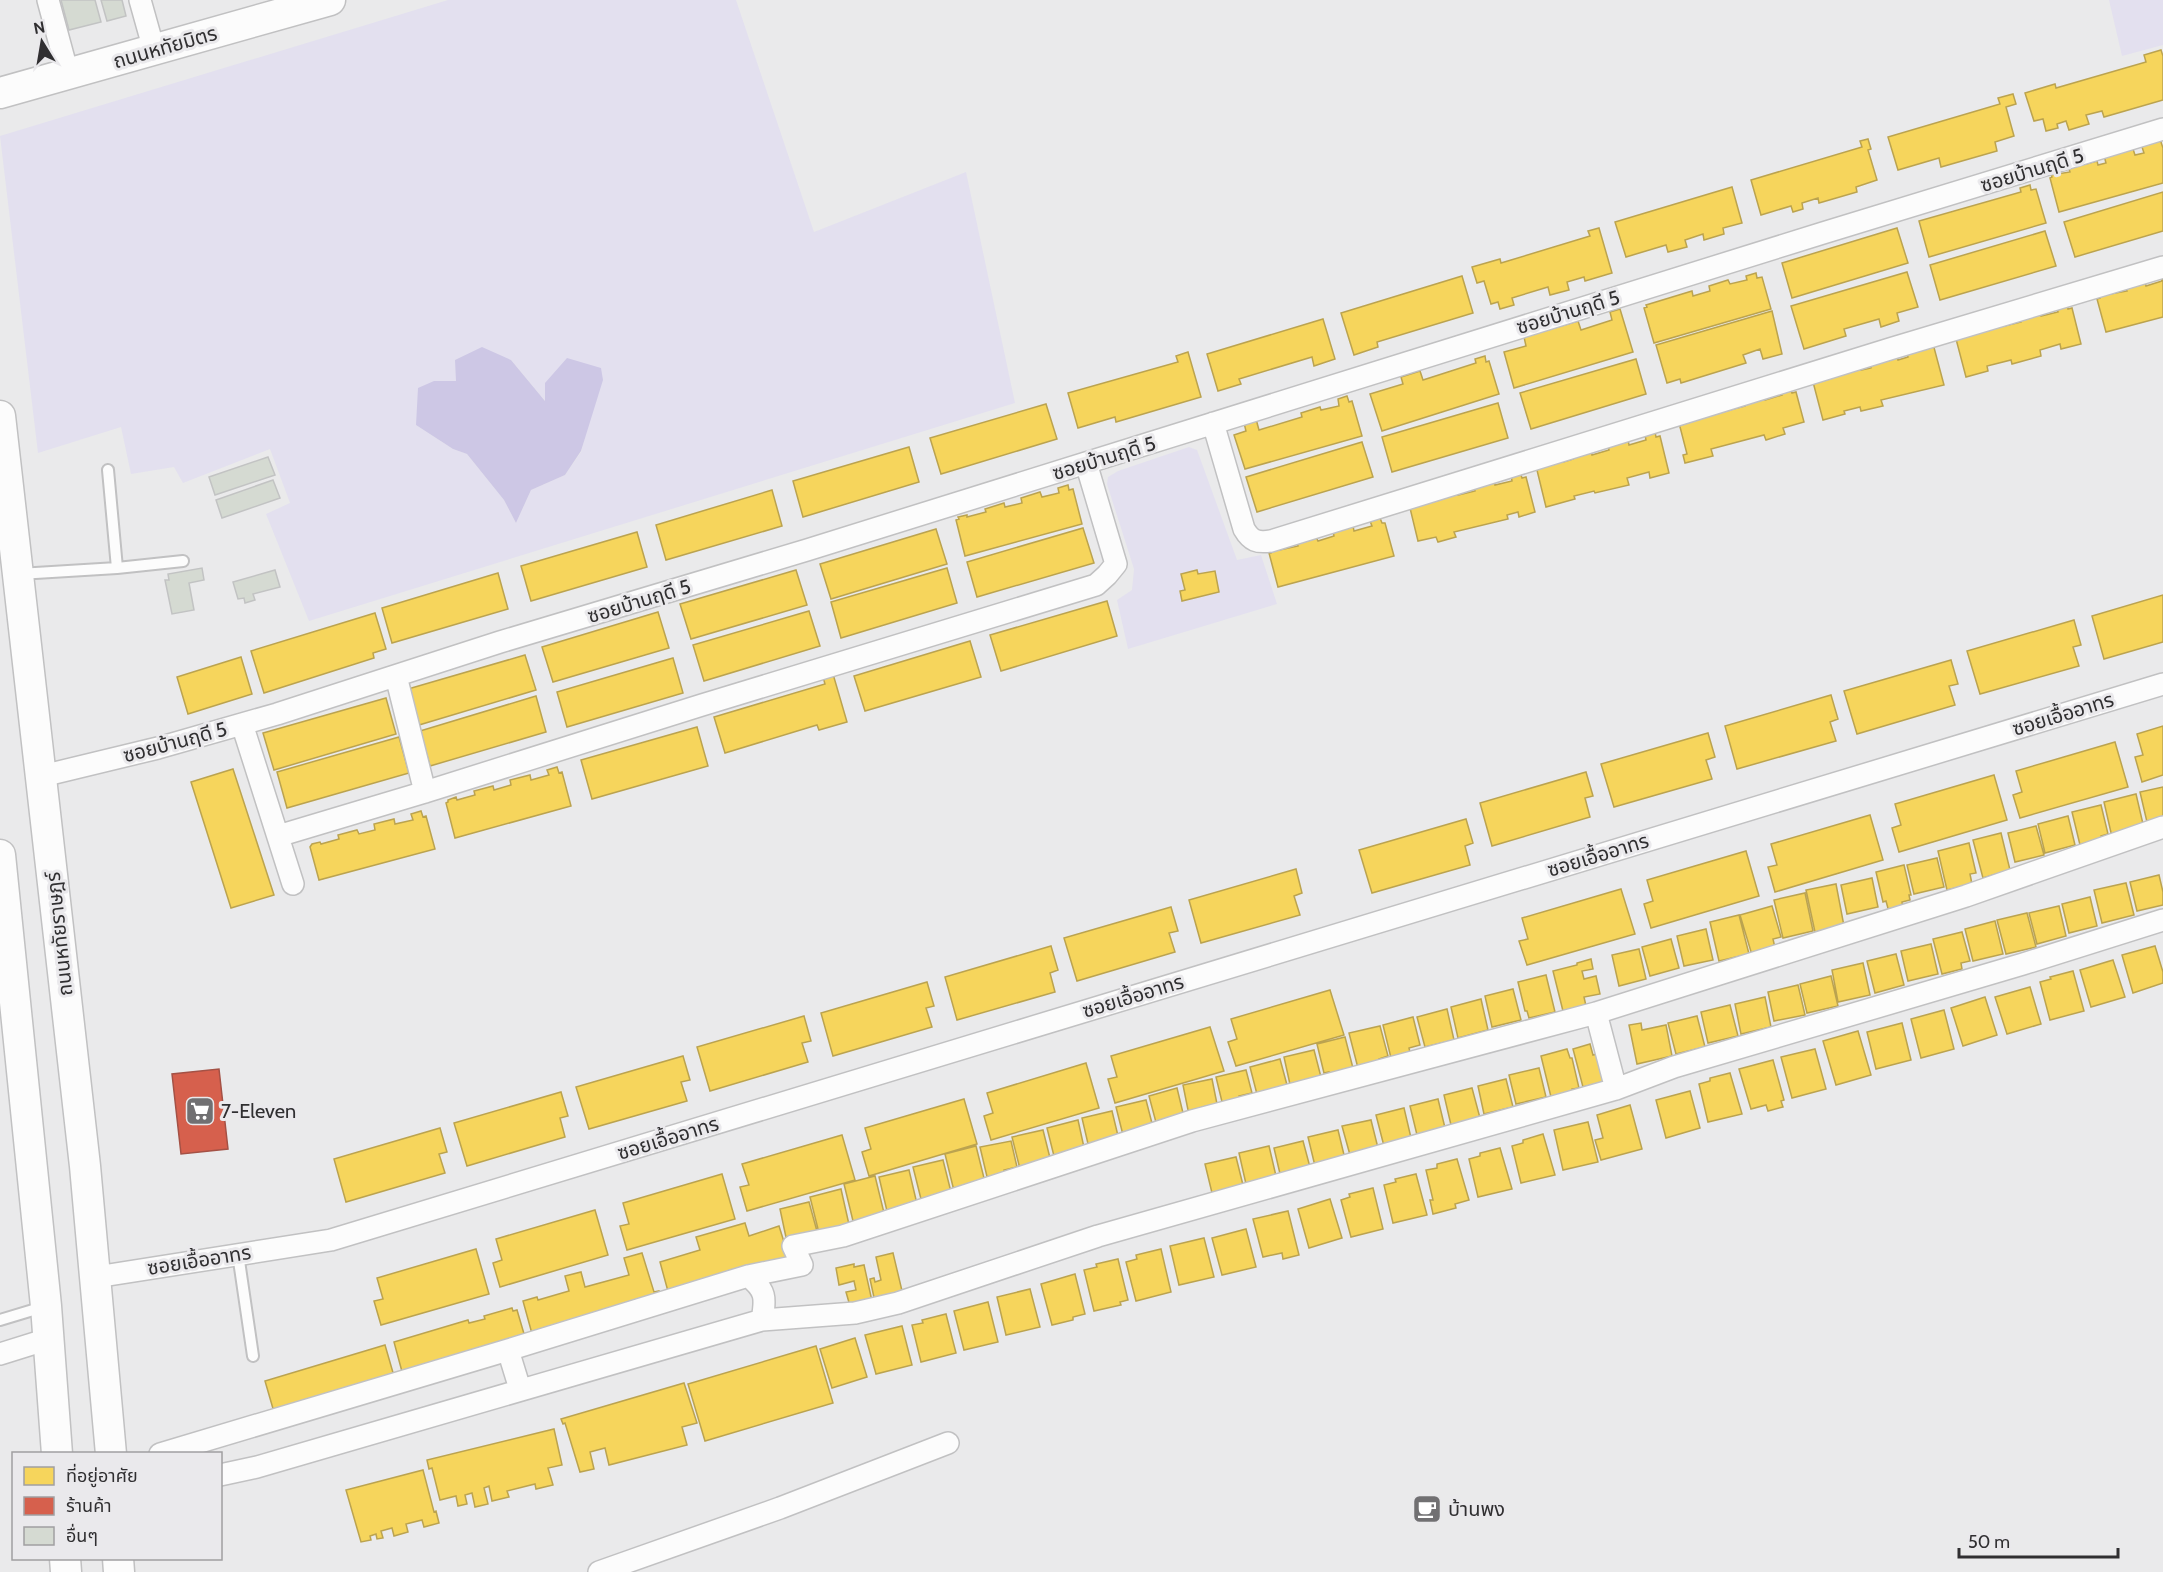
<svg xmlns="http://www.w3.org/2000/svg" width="2163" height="1572" viewBox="0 0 2163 1572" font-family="Cabin,'Noto Sans Thai',sans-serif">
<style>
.green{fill:#e3e0ef;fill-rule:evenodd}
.water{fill:#cdc7e5}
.homes{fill:#f6d55c;stroke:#bba34f;stroke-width:1.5}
.shops{fill:#d6604d;stroke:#a45145;stroke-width:1.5}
.building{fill:#d5dad2;stroke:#c2c3c3;stroke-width:1.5}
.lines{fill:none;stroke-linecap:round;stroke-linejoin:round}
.lane-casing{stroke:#c1c1c2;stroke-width:14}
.street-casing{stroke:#c1c1c2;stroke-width:24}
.secondary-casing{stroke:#c1c1c2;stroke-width:33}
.lane{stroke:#fcfcfc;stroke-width:10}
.street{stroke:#fcfcfc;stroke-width:21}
.secondary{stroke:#fcfcfc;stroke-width:30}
.labels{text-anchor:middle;stroke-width:6;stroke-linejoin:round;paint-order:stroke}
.street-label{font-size:20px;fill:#302f31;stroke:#eae9ec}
.poi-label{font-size:20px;fill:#302f31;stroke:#eae9ec;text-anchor:start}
</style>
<rect width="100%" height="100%" fill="#eaeaeb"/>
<path class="green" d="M448 0H736L814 232 966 172 1015 403 309 621 266 514 290 503 270 449 183 483 174 467 131 474 121 427 38 453 0 136ZM511 360 546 402 590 418 581 452 565 475 531 490 516 523 504 500 467 454 453 449 416 425 456 381Z
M2109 0H2163V45L2122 56Z
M1189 447 1197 450 1237 560 1261 555 1277 604 1128 649 1117 600 1132 590 1134 569 1107 484 1108 477 1118 471Z"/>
<path class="water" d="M482 347 511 360 545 401V383L567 358 601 368 603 380 581 451 565 475 531 490 516 523 504 500 467 454 453 449 416 425 418 388 434 381H456L455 360Z"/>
<path class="homes" d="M2161 50 2163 56V100L2104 117 2102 111 2086 115 2089 124 2069 130 2066 121 2057 124 2058 128 2046 131 2043 119 2034 121 2025 93 2055 84 2056 88 2146 62 2144 55Z
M2013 94 2016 104 2006 107 2014 136 1995 142 1997 151 1941 167 1939 158 1898 170 1888 137 2000 104 1998 98Z
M2159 136 2163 148V183L2059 212 2050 178 2052 177 2051 175 2070 172 2067 163 2085 158 2086 164 2097 161 2098 165 2106 163 2103 152 2133 149 2135 155 2144 153 2140 141Z
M1868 139 1871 149 1868 150 1877 180 1856 187 1857 192 1819 203 1818 198 1802 203 1803 209 1793 212 1791 206 1761 215 1751 180 1862 147 1860 141Z
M2030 185 2031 190 2036 189 2046 223 1929 257 1919 221 2021 192 2020 188Z
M1732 187 1742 223 1723 228 1724 234 1704 240 1703 234 1685 240 1687 247 1668 252 1666 245 1626 257 1615 222Z
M2163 192V231L2075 257 2064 222Z
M1599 228 1612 273 1585 281 1584 277 1567 282 1569 290 1550 295 1548 287 1512 298 1514 305 1500 309 1498 302 1491 304 1484 281 1477 283 1472 267 1500 259 1501 263 1590 236 1588 231Z
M1897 228 1908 263 1792 298 1782 263Z
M2045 231 2056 266 1940 300 1930 265Z
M1907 272 1918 307 1897 313 1899 321 1881 327 1879 319 1844 329 1846 336 1804 349 1791 306Z
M1756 273 1757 278 1762 277 1771 309 1654 343 1644 308 1647 307 1646 305 1692 291 1693 296 1710 291 1709 286 1728 280 1730 284 1747 280 1746 276Z
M1462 276 1473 313 1377 342 1378 347 1354 355 1341 313Z
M2161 276H2163V317L2106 332 2097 299 2100 298 2099 296 2127 291 2125 287 2145 282 2146 286 2162 281Z
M2067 304 2068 309 2072 308 2081 344 2061 349 2060 344 2040 350 2041 356 2012 364 2011 360 1987 366 1988 371 1966 377 1956 339 2003 322 2004 326 2021 322 2020 317 2040 312 2041 316 2058 312 2057 307Z
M1620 309 1633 352 1514 388 1504 352 1526 346 1524 337 1578 321 1581 330 1612 320 1610 312Z
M1772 311 1782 354 1763 359 1760 349 1743 355 1746 363 1681 383 1680 379 1667 383 1656 345Z
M1323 319 1335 359 1314 366 1312 357 1239 379 1241 384 1218 391 1207 354Z
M1932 340 1944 385 1881 400 1883 406 1861 411 1860 407 1844 411 1845 414 1823 420 1813 382 1860 366 1861 370 1871 368V364L1897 357 1898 360 1908 357 1905 347Z
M1188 352 1201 397 1116 422 1115 417 1078 428 1068 393 1178 362 1176 356Z
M1485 356 1486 362 1489 361 1499 394 1382 431 1370 394 1403 384 1401 377 1420 371 1423 380 1476 363 1475 359Z
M1636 359 1646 394 1531 429 1520 393Z
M1790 387 1792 393 1796 392 1804 422 1783 428 1785 434 1766 440 1764 435 1711 449 1713 456 1685 463 1683 455 1687 454 1679 423 1745 406 1743 400 1763 395 1765 400 1782 395 1780 390Z
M1347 396 1349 402 1352 401 1362 436 1245 469 1234 435 1246 431 1244 423 1256 419 1259 430 1302 417 1301 413 1320 407 1321 410 1339 406 1338 399Z
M1498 403 1508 438 1392 472 1382 437Z
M1046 404 1057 439 941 474 930 438Z
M1655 432 1656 437 1660 436 1669 473 1650 478 1649 472 1627 478 1629 485 1595 493 1594 491 1574 496 1575 499 1546 507 1535 462 1561 455 1563 462 1573 459 1572 456 1591 450 1592 455 1609 450 1608 445 1628 440 1629 445 1646 440 1645 435Z
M1362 442 1373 477 1257 512 1246 477Z
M909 447 919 482 803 517 793 481Z
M1520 472 1522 478 1526 477 1535 512 1519 517 1518 512 1507 515 1508 519 1454 532 1456 537 1438 542 1436 537 1418 541 1410 508 1439 500 1438 496 1457 491 1458 495 1475 491 1474 486 1494 480 1495 485 1512 481 1511 475Z
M1068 485 1069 490 1073 489 1082 524 965 556 956 520 959 519 958 517 967 515V517L986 512 985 509 1004 503 1005 507 1022 503 1021 498 1040 492 1042 497 1059 493 1058 488Z
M772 490 782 526 666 560 656 525Z
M1380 518 1382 523H1385L1394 556 1278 587 1269 553H1271V550L1279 548 1280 550 1298 546 1297 542 1316 537 1318 541 1334 536 1333 531 1353 526 1354 531 1372 526 1370 521Z
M1083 528 1094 563 977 597 967 562Z
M936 529 947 564 831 599 820 564Z
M637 532 647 567 531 601 521 566Z
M947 568 957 603 841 638 831 602Z
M796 570 807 605 691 639 680 604Z
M1197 570 1198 574 1215 571 1219 592 1182 601 1180 591 1185 590 1181 574Z
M498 573 508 609 392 643 382 608Z
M2163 595V642L2104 659 2092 616Z
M1107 601 1117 636 1001 671 990 635Z
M809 611 820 646 704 681 693 645Z
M658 612 669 648 553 682 542 647Z
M375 613 386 649 373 653 374 658 264 693 251 651Z
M2074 620 2081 645 2073 647 2079 666 1980 694 1967 651Z
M970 641 981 677 865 711 854 676Z
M525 655 536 690 419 725 408 689Z
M241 657 252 694 188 714 177 677Z
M673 658 683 693 567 727 557 692Z
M1951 660 1958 684 1949 686 1955 705 1857 734 1844 691Z
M833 674 847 722 819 730 817 725 725 753 714 717 825 684 823 677Z
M1831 695 1838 719 1830 722 1836 741 1737 769 1725 726Z
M536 696 546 732 430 766 420 731Z
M386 698 396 734 274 770 263 733Z
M2163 726V775L2142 782 2135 757 2143 755 2137 734Z
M697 727 708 766 592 799 581 760Z
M1708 733 1715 757 1706 760 1712 779 1614 807 1601 764Z
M399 737 409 773 287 808 277 772Z
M2115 742 2128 787 2020 818 2013 795 2022 792 2016 771Z
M557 767 559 773 562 772 571 806 455 838 446 803 448 802V800L456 797 457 800 475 795 474 791 493 786 494 790 511 785 510 780 530 775 531 780 549 775 547 770Z
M233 769 274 895 231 908 191 782Z
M1586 772 1593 796 1585 798 1590 817 1492 846 1480 803Z
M1994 775 2007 820 1899 852 1892 828 1901 825 1895 804Z
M2163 787V818L2147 822 2140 792Z
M2136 794 2143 824 2131 827 2133 832 2112 837 2104 802Z
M2101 805 2108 834 2101 836 2103 844 2081 849 2072 812Z
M421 811 423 817 426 816 435 849 319 880 310 847 312 844 320 842 321 844 339 839 338 835 357 830 359 834 375 830 374 824 394 819 395 824 413 820 411 814Z
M1870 815 1883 860 1775 892 1768 867 1777 865 1771 844Z
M2068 816 2075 845 2045 853 2038 824Z
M1466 819 1473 843 1465 846 1470 865 1372 893 1359 850Z
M2036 826 2044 855 2015 862 2008 833Z
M2001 833 2010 870 1983 878 1973 840Z
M1969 843 1976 873 1970 874 1972 884 1947 890 1938 851Z
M1746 851 1759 896 1651 928 1644 904 1653 901 1647 880Z
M1937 858 1944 887 1914 894 1907 865Z
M1904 865 1911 895H1909L1910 900 1902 902 1903 909 1889 912 1886 901 1883 902 1876 872Z
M1296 869 1302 893 1294 896 1300 915 1201 943 1189 900Z
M2159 875 2163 892V905L2137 911 2130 882Z
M1872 878 1878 907 1847 914 1841 885Z
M2126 883 2134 915 2102 923 2094 890Z
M1836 884 1844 926 1815 932 1806 890Z
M1621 889 1635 934 1527 965 1519 941 1528 939 1522 918Z
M1805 893 1813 931 1783 938 1774 900Z
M2090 897 2097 926 2069 933 2062 904Z
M1772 906 1781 937 1773 939 1775 948 1752 955 1740 915Z
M2059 906 2066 936 2037 944 2029 913Z
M1171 907 1178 931 1169 933 1175 952 1077 981 1064 938Z
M2027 913 2036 947 2006 954 1997 920Z
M1739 915 1749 954 1719 961 1710 922Z
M1995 921 2003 954 1973 961 1965 929Z
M1706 929 1713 960 1684 966 1677 936Z
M1962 932 1970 961 1961 963 1962 969 1942 974 1933 939Z
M1671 939 1679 968 1650 976 1642 947Z
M1931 944 1938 974 1908 981 1901 951Z
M1051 946 1058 970 1050 973 1055 992 957 1020 945 977Z
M2155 946 2163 972V983L2133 993 2122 955Z
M1639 949 1646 979 1619 986 1612 955Z
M1896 954 1904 985 1875 993 1867 961Z
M1591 959 1593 969 1582 971 1584 979 1596 976 1600 994 1584 997 1586 1006 1563 1011 1553 971 1577 965V963Z
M2113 960 2125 997 2091 1007 2080 970Z
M1863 963 1870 995 1838 1002 1832 970Z
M2073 971 2084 1011 2050 1020 2040 982 2051 979 2050 977Z
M1546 975 1555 1012 1529 1018 1527 1011H1525L1518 982Z
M1831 976 1838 1006 1807 1013 1800 984Z
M927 982 934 1006 926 1008 932 1027 833 1056 821 1013Z
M1798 985 1805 1015 1774 1021 1768 992Z
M2030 987 2041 1024 2007 1034 1995 997Z
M1513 989 1521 1020 1492 1027 1485 996Z
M1330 990 1344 1035 1236 1066 1228 1042 1237 1039 1231 1019Z
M1765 997 1771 1027 1741 1034 1735 1004Z
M1985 997 1997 1035 1963 1046 1951 1008Z
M1481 999 1488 1030 1458 1038 1451 1007Z
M1730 1005 1738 1036 1708 1043 1701 1012Z
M1447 1009 1454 1040 1425 1047 1417 1017Z
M1944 1010 1954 1049 1921 1058 1911 1019Z
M804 1016 811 1041 802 1043 808 1062 710 1091 697 1047Z
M1697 1016 1705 1047 1676 1054 1668 1023Z
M1413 1017 1420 1045 1409 1048 1411 1057 1392 1062 1383 1025Z
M1641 1023 1642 1030 1666 1025 1672 1056 1637 1064 1629 1025Z
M1902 1023 1911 1060 1876 1069 1867 1032Z
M1380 1026 1388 1056 1379 1059 1381 1067 1359 1072 1349 1033Z
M1210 1027 1224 1071 1115 1103 1108 1079 1117 1077 1111 1056Z
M1858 1031 1871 1075 1836 1085 1823 1041Z
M1345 1037 1355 1076 1331 1081 1329 1072 1324 1073 1317 1044Z
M1590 1044 1593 1055 1605 1052 1612 1080 1583 1087 1573 1049Z
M1567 1049 1570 1058H1572L1579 1088 1572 1089 1574 1095 1552 1101 1541 1056Z
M1815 1049 1826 1089 1792 1098 1781 1057Z
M1314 1050 1322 1081 1291 1089 1284 1057Z
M683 1056 690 1080 681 1082 687 1101 589 1129 576 1087Z
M1280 1059 1287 1085 1259 1102 1250 1067Z
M1773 1060 1784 1100 1781 1101 1783 1107 1768 1111 1766 1105 1751 1109 1739 1069Z
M1086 1063 1099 1108 991 1140 984 1116 993 1113 987 1093Z
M1539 1068 1546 1097 1516 1104 1509 1075Z
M1246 1070 1252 1093 1239 1096 1242 1106 1224 1110 1216 1077Z
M1730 1073 1742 1114 1708 1122 1699 1084 1710 1081V1078Z
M1212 1079 1217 1104 1202 1107 1205 1116 1190 1120 1183 1085Z
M1506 1079 1513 1107 1484 1114 1478 1086Z
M1177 1088 1184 1117 1158 1130 1149 1096Z
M1472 1088 1480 1118 1451 1125 1444 1095Z
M1690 1091 1700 1128 1666 1138 1656 1100Z
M561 1092 568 1116 560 1118 565 1137 467 1166 454 1123Z
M964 1099 977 1144 869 1176 862 1152 871 1149 865 1128Z
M1438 1099 1446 1132 1418 1139 1410 1106Z
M1146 1100 1154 1131 1124 1139 1116 1107Z
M1630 1105 1642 1149 1601 1160 1595 1140 1603 1138 1597 1115Z
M1404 1108 1412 1142 1385 1150 1376 1115Z
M1112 1111 1119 1140 1089 1148 1082 1118Z
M1078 1120 1085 1152 1055 1160 1047 1128Z
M1371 1120 1378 1148 1350 1155 1342 1126Z
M1588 1122 1598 1162 1563 1170 1554 1130Z
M440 1128 447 1152 439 1154 445 1173 346 1202 334 1159Z
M1043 1130 1051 1162 1020 1169 1012 1137Z
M1338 1130 1345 1159 1315 1166 1308 1137Z
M1543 1134 1555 1175 1521 1183 1512 1146 1523 1143V1140Z
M842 1135 855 1180 747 1211 740 1187 749 1185 742 1164Z
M1011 1141 1017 1167 1004 1170 1006 1181 989 1185 980 1147Z
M1303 1141 1311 1171 1281 1178 1274 1148Z
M976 1146 984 1178 982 1179 984 1188 955 1195 945 1154Z
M1269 1146 1276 1176 1246 1184 1239 1153Z
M1500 1148 1512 1189 1478 1197 1469 1159 1480 1156V1153Z
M1236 1157 1244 1189 1213 1197 1205 1164Z
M1457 1159 1469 1200 1455 1204 1456 1208 1433 1214 1430 1200H1433L1426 1170 1437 1168V1164Z
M943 1160 951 1192 921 1199 913 1167Z
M909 1170 917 1204 887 1211 879 1177Z
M722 1174 735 1219 627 1250 620 1226 629 1224 623 1203Z
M1416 1174 1427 1215 1393 1223 1384 1185 1396 1182 1395 1179Z
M875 1176 885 1217 854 1225 844 1184Z
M1373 1188 1383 1229 1351 1237 1341 1200 1350 1197 1349 1194Z
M841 1189 850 1229 820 1237 810 1197Z
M1330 1199 1342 1238 1309 1248 1298 1209Z
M809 1202 818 1235 787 1242 780 1209Z
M595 1210 608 1255 500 1287 493 1263 502 1260 496 1239Z
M1288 1211 1299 1255 1283 1259 1282 1253 1263 1257 1253 1219Z
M745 1223 749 1236 779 1226 790 1261 669 1295 660 1262 700 1250 696 1237Z
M1246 1229 1256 1267 1222 1275 1212 1238Z
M1204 1238 1214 1277 1179 1285 1170 1246Z
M476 1249 489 1294 381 1325 374 1301 383 1299 377 1278Z
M1161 1249 1171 1292 1136 1301 1126 1262 1137 1259 1136 1255Z
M642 1253 654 1292 659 1291 661 1300 534 1341 523 1301 537 1297 538 1300 569 1291 565 1276 581 1272 585 1287 629 1275 624 1258Z
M893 1253 903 1295 875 1302 870 1279 874 1278 875 1282 881 1280 876 1257Z
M1118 1259 1128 1300 1120 1302 1121 1305 1094 1311 1084 1270 1097 1267 1096 1264Z
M854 1264V1267L864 1265 872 1301 850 1306 846 1292 856 1290 854 1281 839 1285 836 1268Z
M1075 1274 1085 1314 1073 1317V1320L1052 1325 1041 1284Z
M1030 1289 1040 1327 1006 1335 997 1297Z
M988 1302 998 1342 964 1350 954 1311Z
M512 1308 513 1311 517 1310 527 1344 404 1379 394 1342 468 1320 469 1323 485 1319 484 1316Z
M946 1314 956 1353 921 1362 912 1325 923 1323 922 1320Z
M902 1326 912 1365 876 1374 865 1335Z
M855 1338 867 1377 832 1388 820 1349Z
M385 1345 396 1383 276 1419 265 1381Z
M816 1346 833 1403 705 1441 688 1384Z
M684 1383 697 1423 682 1427 687 1445 609 1465 605 1448 590 1452 594 1469 580 1472 565 1423 563 1424 561 1419Z
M554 1429 562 1465 548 1468 553 1485 536 1489 535 1484 507 1491 509 1497 492 1501 489 1486 484 1488 488 1504 475 1507 472 1493 465 1495 467 1504 458 1506 456 1496 440 1500 432 1468 429 1469 427 1460Z
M423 1470 434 1512 436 1511 439 1523 424 1527 422 1520 406 1524 408 1532 394 1536 392 1528 381 1531 383 1538 377 1539 376 1534 370 1536 371 1540 361 1542 346 1490Z"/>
<path class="shops" d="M219 1069 228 1149 181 1154 172 1074Z"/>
<path class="building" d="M61 0H95L101 22 69 30Z
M101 0H122L126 16 107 21Z
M268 457 275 475 215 495 209 477Z
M273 480 280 498 222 518 216 500Z
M202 568 204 580 189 583 194 610 172 614 165 580H169L168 574Z
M275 570 280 587 253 594 255 600 245 603 244 598 238 599 233 582Z"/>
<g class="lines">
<g class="lane-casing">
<path id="lane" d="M108 470 117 568
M19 574 117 568 183 561
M238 1254 253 1356
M0 1320 43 1307"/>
</g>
<g class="street-casing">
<path id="street" d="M48 0 68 74
M140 0 154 50
M1213 423 1244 529C1251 541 1257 543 1271 541L1893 348 2163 267
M396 676 425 792
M242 724 293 884
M42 776 158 748 277 714 500 642 807 550 1823 233 2163 129
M278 836 425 792 702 705 1096 585 1107 575 1116 564 1086 463
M1596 1013 1616 1089
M748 1276C766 1290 766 1298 762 1320
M96 1277 331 1240 2163 684
M508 1350 520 1389
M0 1354 48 1339
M160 1454 508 1350 748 1276 802 1265 793 1246 843 1236 1192 1121 1596 1013 1966 896 2163 827
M220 1475 257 1467 762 1320 855 1313 898 1303 1098 1236 1616 1089 1674 1067 2023 964 2163 920
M599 1572 780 1508 948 1443"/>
</g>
<g class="secondary-casing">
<path id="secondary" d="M0 93 330 0
M0 416 85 1166 111 1454
M0 855 46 1306 57 1454
M65 1558 66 1572
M118 1558 119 1572"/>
</g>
<use href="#lane" class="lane"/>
<use href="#street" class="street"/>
<use href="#secondary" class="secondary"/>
</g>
<defs>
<g id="supermarket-square" transform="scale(1.5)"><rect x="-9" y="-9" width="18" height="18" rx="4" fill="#717072" stroke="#eae9ec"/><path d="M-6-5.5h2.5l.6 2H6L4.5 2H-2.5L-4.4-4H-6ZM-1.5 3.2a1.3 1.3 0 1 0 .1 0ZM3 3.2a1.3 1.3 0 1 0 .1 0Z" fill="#fff"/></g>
<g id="cafe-square" transform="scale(1.5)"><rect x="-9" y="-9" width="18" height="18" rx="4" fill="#717072" stroke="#eae9ec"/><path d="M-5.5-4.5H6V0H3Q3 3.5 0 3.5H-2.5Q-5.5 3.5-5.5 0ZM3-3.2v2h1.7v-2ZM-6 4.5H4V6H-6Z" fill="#fff"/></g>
</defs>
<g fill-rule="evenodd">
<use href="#supermarket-square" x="200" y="1111"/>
<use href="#cafe-square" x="1427" y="1509"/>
</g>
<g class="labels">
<g class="street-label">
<text transform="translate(165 47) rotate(-16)" y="7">ถนนหทัยมิตร</text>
<text transform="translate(2032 170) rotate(-17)" y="7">ซอยบ้านฤดี 5</text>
<text transform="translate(1568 312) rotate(-17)" y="7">ซอยบ้านฤดี 5</text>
<text transform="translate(1104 458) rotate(-17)" y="7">ซอยบ้านฤดี 5</text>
<text transform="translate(639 601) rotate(-17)" y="7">ซอยบ้านฤดี 5</text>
<text transform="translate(2063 714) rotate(-17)" y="7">ซอยเอื้ออาทร</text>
<text transform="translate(175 742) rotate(-15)" y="7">ซอยบ้านฤดี 5</text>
<text transform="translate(1598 855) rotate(-17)" y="7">ซอยเอื้ออาทร</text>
<text transform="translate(59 934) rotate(-96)" y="7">ถนนหทัยราษฎร์</text>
<text transform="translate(1133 996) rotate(-17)" y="7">ซอยเอื้ออาทร</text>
<text transform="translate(668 1138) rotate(-17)" y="7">ซอยเอื้ออาทร</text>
<text transform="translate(199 1260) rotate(-9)" y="7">ซอยเอื้ออาทร</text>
</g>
<g class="poi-label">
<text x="221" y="1118">7-Eleven</text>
<text x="1448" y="1516">บ้านพง</text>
</g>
</g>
<rect x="12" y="1452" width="210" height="108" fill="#eae9ec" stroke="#a09fa1" stroke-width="1.5"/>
<rect x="24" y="1467" width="30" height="18" fill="#f6d55c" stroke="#a09fa1" stroke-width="1.5"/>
<text x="66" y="1482" font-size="18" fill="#302f31">ที่อยู่อาศัย</text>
<rect x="24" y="1497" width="30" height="18" fill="#d6604d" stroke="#a09fa1" stroke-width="1.5"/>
<text x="66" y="1512" font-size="18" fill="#302f31">ร้านค้า</text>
<rect x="24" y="1527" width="30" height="18" fill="#d5dad2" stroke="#a09fa1" stroke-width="1.5"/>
<text x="66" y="1542" font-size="18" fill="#302f31">อื่นๆ</text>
<g transform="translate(42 42) rotate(349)" stroke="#eae9ec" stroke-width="4.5" paint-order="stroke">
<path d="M0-4.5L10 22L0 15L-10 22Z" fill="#302f31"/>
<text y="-9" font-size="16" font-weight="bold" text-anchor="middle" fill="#302f31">N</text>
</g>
<path d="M1959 1548v9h159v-9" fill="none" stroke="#302f31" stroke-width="3"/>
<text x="1968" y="1548" font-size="18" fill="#302f31" stroke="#eae9ec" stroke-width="4.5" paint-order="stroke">50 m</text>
</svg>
